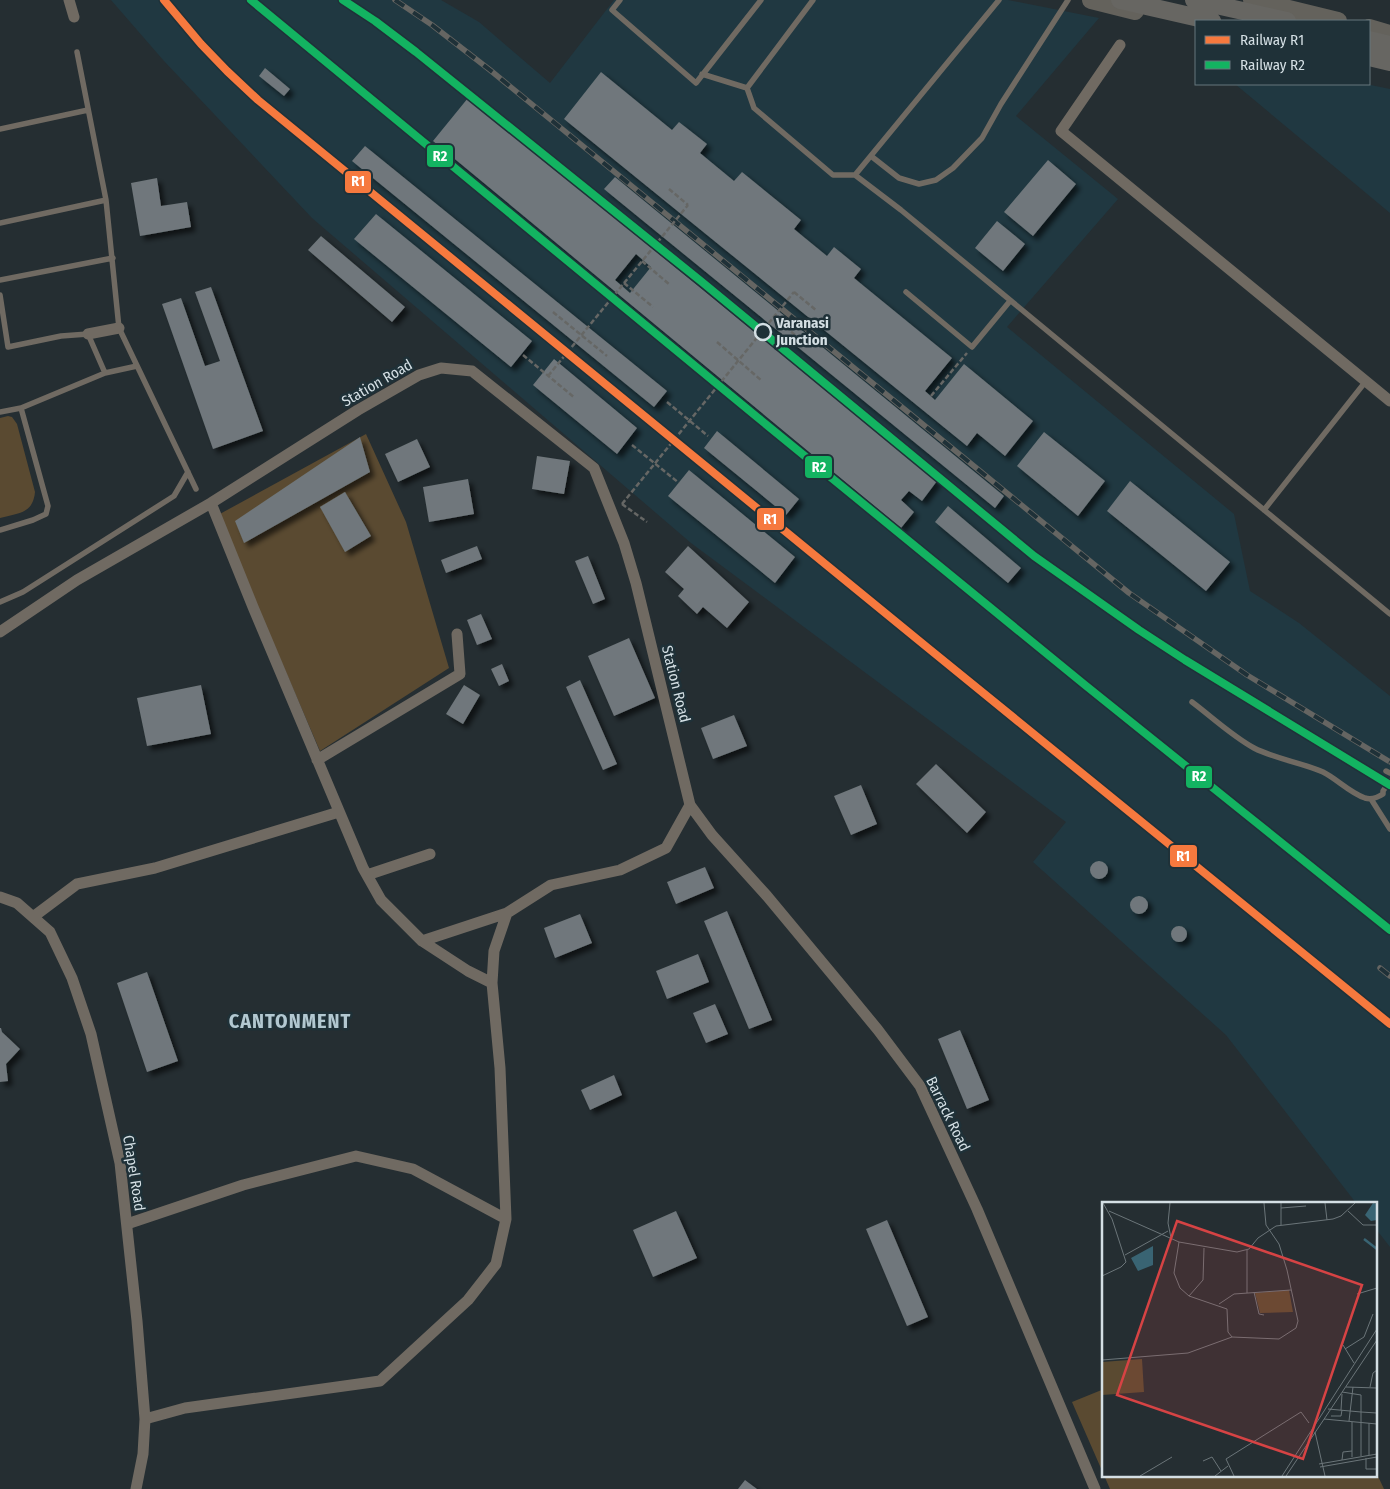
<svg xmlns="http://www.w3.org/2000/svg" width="1390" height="1489" viewBox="0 0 1390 1489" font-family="'Fira Sans Condensed',sans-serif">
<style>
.built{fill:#203841}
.green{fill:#5a4a31}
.building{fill:#6f777b;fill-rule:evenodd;filter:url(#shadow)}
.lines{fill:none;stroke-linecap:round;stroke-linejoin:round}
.path{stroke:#666765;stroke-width:2.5;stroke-dasharray:5 2.5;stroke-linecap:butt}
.service{stroke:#706a62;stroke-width:5.5}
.minor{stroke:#706a62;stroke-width:11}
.primary{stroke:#64625c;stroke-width:18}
.trunk{stroke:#676662;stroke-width:18}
.rail-casing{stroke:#656562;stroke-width:5.5}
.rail{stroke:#1f3138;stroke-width:4;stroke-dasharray:11;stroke-linecap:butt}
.path-bridge{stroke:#666765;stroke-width:2.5;stroke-dasharray:5 2.5;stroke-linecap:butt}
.rail-1-casing{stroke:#1f3138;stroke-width:11}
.rail-2-casing{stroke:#1f3138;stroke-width:11}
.rail-1{stroke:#f6793e;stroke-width:8}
.rail-2{stroke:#13b361;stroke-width:8}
.stop-dot{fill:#1f3138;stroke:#d4dfe4;stroke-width:2.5}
.labels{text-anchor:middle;stroke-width:5;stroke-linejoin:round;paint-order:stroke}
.stop-label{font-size:15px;font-weight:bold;fill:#d4dfe4;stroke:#1f3138;text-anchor:start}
.street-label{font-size:15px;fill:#d4dfe4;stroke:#1f3138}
.district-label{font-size:20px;font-weight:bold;letter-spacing:1px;fill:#b2c8d1;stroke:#1f3138}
.inset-river{fill:none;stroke:#396473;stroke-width:2.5}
.inset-road{fill:none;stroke:#6b7579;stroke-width:1}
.view{fill:#d64344;fill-opacity:0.15;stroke:#d64344;stroke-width:2.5}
.inset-edge{fill:none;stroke:#d4dfe4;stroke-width:2.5}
.line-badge{stroke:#1f3138;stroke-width:2}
.badge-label{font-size:14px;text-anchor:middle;font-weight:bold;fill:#fff}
</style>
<defs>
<filter id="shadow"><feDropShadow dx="4.5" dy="4.5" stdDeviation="2.5" flood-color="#0009"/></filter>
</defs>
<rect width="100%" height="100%" fill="#252e32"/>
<path class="built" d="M111 0H441L479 22 550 83 614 0H1008L1099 18 1016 116 1118 199 1007 327 1234 514 1250 591 1299 623 1390 696V1247L1376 1229V1203H1356L1226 1035 1033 862 1066 822 691 543 312 218 164 61Z
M1235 84H1366L1390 89V213Z"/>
<path class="green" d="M8 416 12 417 17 424 35 492C33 514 18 513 0 518V418Z
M366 434 406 522 449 668 320 751 218 515Z
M1104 1389V1475H1376V1472L1384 1489H1110L1072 1402Z"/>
<path class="building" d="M265 68 290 89 284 96 259 76Z
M601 72 672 130 679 122 707 144 700 153 734 181 742 172 801 220 794 229 827 256 834 247 861 269 854 278 952 358 925 391 935 400 964 364 1033 421 1005 456 977 433 967 446 564 119Z
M468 98 937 481 922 501 909 491 901 500 914 512 901 528 433 141ZM636 254 651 267 630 293 615 280Z
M365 146 667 391 654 407 352 161Z
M1048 160 1076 184 1033 236 1004 212Z
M615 177 1004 496 995 508 604 189Z
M157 178 161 206 187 202 191 227 140 236 131 183Z
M376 214 532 341 511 367 354 239Z
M997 221 1025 244 1003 271 975 248Z
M321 236 405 307 392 322 308 250Z
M211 287 263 431 213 449 162 304 181 298 205 366 220 361 195 292Z
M554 359 637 428 617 454 533 385Z
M717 431 799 499 786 515 704 448Z
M1044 432 1105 481 1078 516 1017 466Z
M360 437 370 472 244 543 235 521Z
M417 439 430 467 398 482 385 454Z
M537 456 570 461 564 494 532 489Z
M689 470 795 557 775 583 668 496Z
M468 479 474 514 429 522 423 487Z
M1130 481 1230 562 1206 591 1107 511Z
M345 492 371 536 345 552 320 507Z
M948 506 1021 568 1008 583 935 522Z
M477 546 482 559 446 573 441 560Z
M688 546 749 602 727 628 703 607 697 614 678 596 684 589 665 572Z
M588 556 605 599 593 604 575 561Z
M481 614 492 639 477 645 467 620Z
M629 638 655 698 614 716 588 656Z
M502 664 509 681 499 686 491 669Z
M580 680 617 764 603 770 566 687Z
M201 685 211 734 147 746 137 698Z
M464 685 480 695 463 724 446 714Z
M734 715 747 746 713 759 701 728Z
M936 764 986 812 967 833 916 784Z
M861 785 877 824 851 835 834 796Z
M1090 870a9 9 0 1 1 18 0a9 9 0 1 1-18 0Z
M705 867 714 888 676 904 667 882Z
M1130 905a9 9 0 1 1 18 0a9 9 0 1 1-18 0Z
M727 911 772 1020 749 1029 704 921Z
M580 914 592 943 555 958 544 928Z
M1171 934a8 8 0 1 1 16 0a8 8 0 1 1-16 0Z
M698 954 709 982 667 999 656 971Z
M147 972 178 1061 147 1072 117 983Z
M715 1004 728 1034 706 1043 693 1013Z
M0 1028H1L2 1032 20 1049 6 1064 8 1081 0 1082Z
M960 1030 989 1100 967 1109 938 1039Z
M614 1075 622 1095 590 1110 581 1090Z
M676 1211 697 1258 653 1277 633 1230Z
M887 1220 928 1317 907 1326 866 1229Z
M745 1480 757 1489H738Z"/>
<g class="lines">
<path class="path" d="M669 189 688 205
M642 261 670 285
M624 283 653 307
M794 292 817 311
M553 312 607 356
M774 317 795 335
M717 342 762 381
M523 355 575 398
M931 396 967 353
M667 402 708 436
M632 445 679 483
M622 504 647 522"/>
<path class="service" d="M620 0 612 10 696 83 761 0
M813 0 747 88 754 108 833 175H855L999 0
M77 52 106 200 119 328 196 489
M702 74 747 88
M0 129 88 110
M871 156 899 178 919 184 936 180 953 168 982 138 1001 104 1068 0
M855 175 901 210 1390 614
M0 223 106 200
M0 280 113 258
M906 292 972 347 1010 301
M0 295 8 347 61 336 88 334 105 373
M0 412 21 408
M1264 510 1366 381
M0 530 33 520 46 514 48 506 21 408 105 373 137 366
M0 602 23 592 174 496 188 472
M1192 702C1212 717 1232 736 1254 748 1275 759 1300 762 1323 772 1337 779 1350 793 1365 798 1372 800 1377 798 1383 794V791L1390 781
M1386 771 1390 773
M1371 799 1390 829"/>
<path class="minor" d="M69 0 74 17
M1120 45 1061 131 1390 401
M88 334 119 328
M211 503 253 607 363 868 381 900 422 941 468 971 492 983
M0 632 77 580 211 503 358 410 419 375 441 368 472 371 594 468 624 543 636 583 690 805 712 835 767 896 841 985 878 1030 920 1086 977 1209 1095 1489
M317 760 460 674 457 634
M367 875 430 854
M0 897 17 903 50 932 72 978 91 1034 120 1163 137 1321 145 1419 143 1454 136 1489
M33 917 77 884 155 868 339 812
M422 941 507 913
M127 1224 243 1185 356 1156 413 1169 506 1219 500 1068 492 983 494 951 507 913 551 885 620 870 666 848 690 805
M145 1419 185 1408 380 1381 468 1300 496 1264 506 1219"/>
<path class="primary" d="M1091 0 1135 11
M1252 0 1338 21
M1369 28 1390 34"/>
<path class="trunk" d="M1120 0 1212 21
M1194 0 1287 21
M1369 40 1390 45
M1369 57 1390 62"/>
<g class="rail-casing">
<path id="rail" d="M164 0 201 44 227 71 258 100 928 648 1390 1024
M343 0 375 21 416 52 702 282 1034 556 1139 630 1185 660 1390 785
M395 0 432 25 490 70 1129 593 1247 675 1390 762
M1380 968 1390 976"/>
</g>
<use href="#rail" class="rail"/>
<path class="path-bridge" d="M548 376 688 205
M622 504 794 292"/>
<g class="rail-1-casing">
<path id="rail-1" d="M164 0 201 44 227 71 258 100 928 648 1390 1024"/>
</g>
<g class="rail-2-casing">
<path id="rail-2" d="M251 0C528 229 806 458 1085 685 1186 767 1289 848 1390 930
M343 0 375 21 416 52 702 282 1034 556 1139 630 1185 660 1390 785"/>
</g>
<use href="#rail-1" class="rail-1"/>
<use href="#rail-2" class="rail-2"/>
</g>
<circle class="stop-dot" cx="763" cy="332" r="8"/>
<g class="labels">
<g class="stop-label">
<text x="776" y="328">Varanasi<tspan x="776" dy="17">Junction</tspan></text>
</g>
<g class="street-label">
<text transform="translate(377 383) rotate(-30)" y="5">Station Road</text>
<text transform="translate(676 684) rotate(76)" y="5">Station Road</text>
<text transform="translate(948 1114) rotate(64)" y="5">Barrack Road</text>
<text transform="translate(134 1173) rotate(81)" y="5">Chapel Road</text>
</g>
<g class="district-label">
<text x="290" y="1028">CANTONMENT</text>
</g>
</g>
<g transform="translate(1102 1202)">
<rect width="275" height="275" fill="#252e32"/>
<path d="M187 88 191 110 158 111 153 91ZM40 157 42 190 0 193V160Z" fill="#5a4a31"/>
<path d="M271 1 275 2V18L269 19 263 13ZM51 44V63L36 69 29 56Z" fill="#396473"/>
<path class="inset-river" d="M262 37 275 47"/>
<path class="inset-road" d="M68 1 66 21 69 36M179 1V23M223 1 225 18M179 6 204 4M7 9 77 40 135 50 147 47 156 36 174 24 231 17 239 14 253 1M246 9 261 23H275M77 40 72 71 78 86 87 94M102 46 101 78 87 94 125 107 126 130 130 135M145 48V91M23 53 66 29M0 74 19 65 24 60 10 17 1 1M152 90 157 112 162 113M255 92 275 86M117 102 132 92 189 88M241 143 252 161M243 147 262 135 271 112M0 158 86 151 130 135 177 137 194 126 196 119 185 68 177 42 164 23 162 1M244 185 275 186M268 185 271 171 275 168M240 190 259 193V254M226 207 259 210M239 208 240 192M259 210 275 211M229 214H239L240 208M222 217 275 222M247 219 251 185M250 220V255M267 221V253M213 230 223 274M264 256V267H275M240 258 241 250 250 249M101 259 110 255 119 269M217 262 275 252M218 265 275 255M38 274 70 255M113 274 126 264M132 274 124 257 199 210 207 221M180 274 275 127M184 274 275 138"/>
<path class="view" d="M75 19 260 83 201 257 15 193Z"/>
<rect width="275" height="275" class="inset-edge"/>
</g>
<g class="line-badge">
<rect x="426" y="144" width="28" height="24" rx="5" fill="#13b361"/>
<rect x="344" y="170" width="28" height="24" rx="5" fill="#f6793e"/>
<rect x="804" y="455" width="29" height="24" rx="5" fill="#13b361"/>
<rect x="756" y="507" width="29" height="24" rx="5" fill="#f6793e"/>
<rect x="1185" y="765" width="28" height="24" rx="5" fill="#13b361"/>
<rect x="1169" y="844" width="29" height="24" rx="5" fill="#f6793e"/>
</g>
<g class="badge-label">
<text x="440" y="161">R2</text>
<text x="358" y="186">R1</text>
<text x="819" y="472">R2</text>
<text x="770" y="524">R1</text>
<text x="1199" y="781">R2</text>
<text x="1183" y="861">R1</text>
</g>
<rect x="1195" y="20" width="175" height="65" fill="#1f3138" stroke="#67777d"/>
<rect x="1205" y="36" width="25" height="8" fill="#f6793e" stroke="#67777d"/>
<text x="1240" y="45" font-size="15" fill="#d4dfe4">Railway R1</text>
<rect x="1205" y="61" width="25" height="8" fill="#13b361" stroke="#67777d"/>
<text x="1240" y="70" font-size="15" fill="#d4dfe4">Railway R2</text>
</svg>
